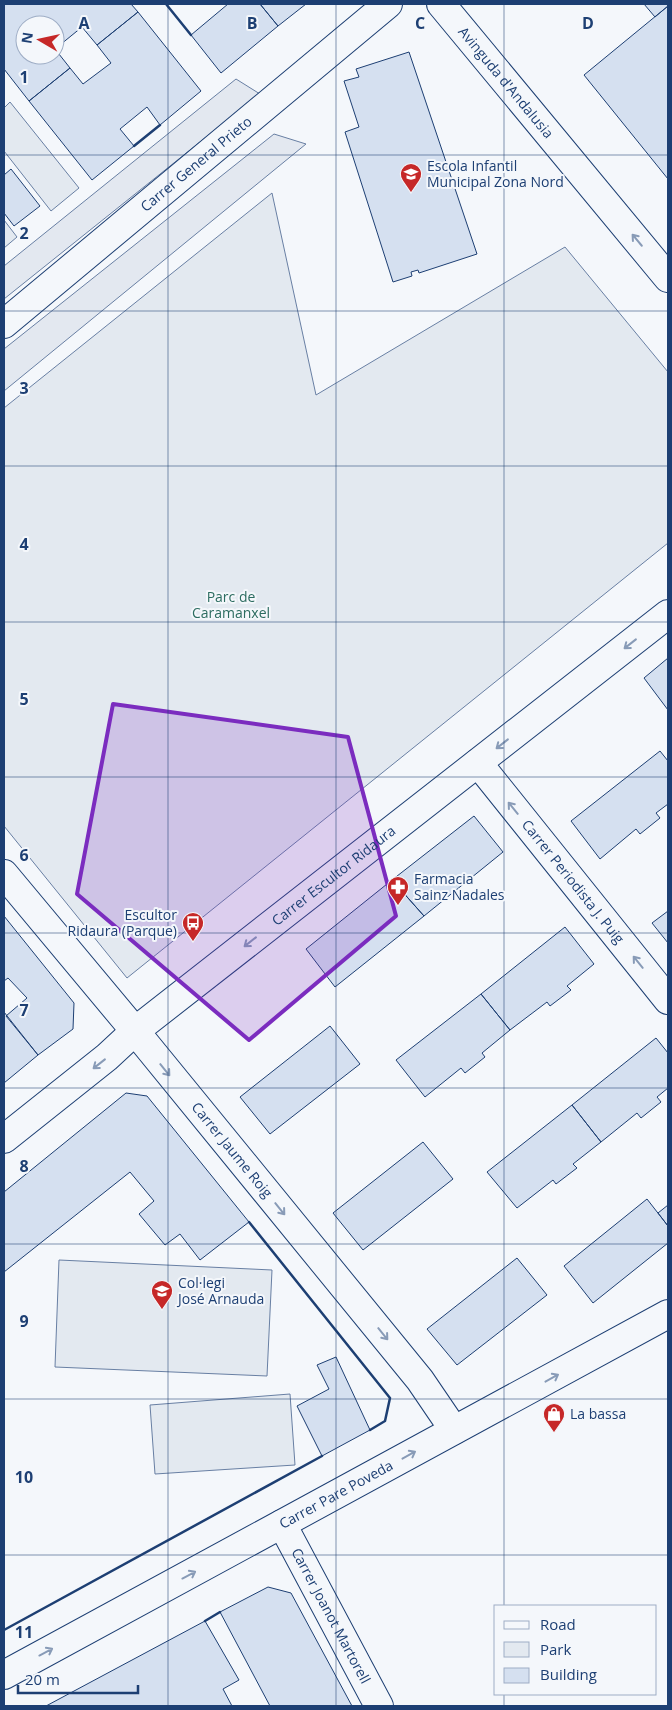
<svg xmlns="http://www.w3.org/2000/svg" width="672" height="1710" viewBox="0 0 672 1710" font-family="'Open Sans',sans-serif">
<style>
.green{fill:#e3e9f0;stroke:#687fa3}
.parking{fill:#e3e8f0;stroke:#687fa3}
.building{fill:#d5e0f0;stroke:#1d3f73;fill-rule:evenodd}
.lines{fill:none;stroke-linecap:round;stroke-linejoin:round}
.minor-casing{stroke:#1d3f73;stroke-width:30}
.minor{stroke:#f4f7fb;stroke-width:28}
.wall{stroke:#1d3f73;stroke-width:2.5}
.oneway{stroke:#889bb7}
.marked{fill:#7b2cbf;fill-opacity:0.2;stroke:#7b2cbf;stroke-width:4;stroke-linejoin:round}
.grid{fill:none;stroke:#1d3f73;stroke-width:1;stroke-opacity:0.55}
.labels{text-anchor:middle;stroke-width:4;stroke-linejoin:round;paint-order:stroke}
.street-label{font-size:14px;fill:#1d3f73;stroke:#f4f7fb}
.poi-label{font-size:14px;fill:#1d3f73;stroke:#f4f7fb;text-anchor:start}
.park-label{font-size:14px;fill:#2c6c60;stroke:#f4f7fb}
.grid-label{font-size:16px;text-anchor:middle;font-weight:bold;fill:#1d3f73;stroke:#f4f7fb;stroke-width:4;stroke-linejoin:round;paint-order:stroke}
</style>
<rect width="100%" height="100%" fill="#f4f7fb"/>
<path class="green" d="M10 102 79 188 51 211 4 151V108Z
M272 193 316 395 565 247 668 372V543L127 978 4 826V408Z
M4 220 17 237 4 248Z
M59 1260 272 1270 267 1376 55 1367Z
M290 1394 295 1465 155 1474 150 1405Z"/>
<path class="parking" d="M236 79 260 94 4 299V266Z
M274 134 306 144 4 391V349Z"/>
<path class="building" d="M4 4H131L138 12 97 45 82 27 55 49 70 68 29 101 4 69ZM25 25H55V55H25Z
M228 4H260L278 26 221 73 191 35Z
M260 4H306L278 26Z
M644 4H668V6L655 17Z
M668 6V179L584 75Z
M138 12 201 91 160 125 147 107 120 129 134 146 92 180 29 101 70 68 83 84 111 63 97 45Z
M409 52 477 254 419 273 418 270 411 272 412 276 393 282 345 132 359 127 344 81 359 77 356 69Z
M11 169 40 206 14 226 4 213V175Z
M668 658V710L644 678Z
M660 751 668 761V804L656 813 660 818 640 834 636 829 600 859 571 821Z
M474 816 503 852 424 916 392 880Z
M392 880 424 916 335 987 306 949Z
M668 911V943L652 923Z
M4 916 74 1003 73 1029 38 1055 6 1016 27 998 8 978 4 981Z
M565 927 594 964 567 986 571 990 550 1006 547 1002 510 1030 481 994Z
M481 994 510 1030 482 1053 485 1057 465 1073 461 1068 425 1097 396 1060Z
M4 1012 38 1055 4 1083Z
M330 1026 360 1064 270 1134 240 1097Z
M656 1038 668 1053V1088L657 1097 661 1102 641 1118 637 1113 601 1142 572 1105Z
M126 1093 147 1096 249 1222 200 1260 180 1234 165 1245 139 1214 154 1201 130 1172 4 1272V1192Z
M572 1105 601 1142 573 1164 577 1168 556 1184 553 1180 517 1208 487 1172Z
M423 1142 453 1179 363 1250 333 1213Z
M647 1199 668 1226V1243L593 1303 564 1266Z
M668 1205V1226L658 1213Z
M517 1258 547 1295 457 1365 427 1329Z
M336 1357 370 1430 322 1456 297 1406 329 1389 317 1365Z
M268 1587 291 1593 352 1706H270L220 1612Z
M205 1621 239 1680 223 1689 232 1706H46Z"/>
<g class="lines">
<g class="minor-casing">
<g id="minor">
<path id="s1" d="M441 4 668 278"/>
<path id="s2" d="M4 324 388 4"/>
<path id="s3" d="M478 763 668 1000"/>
<path id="s4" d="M4 874 135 1031 420 1380 454 1430"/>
<path id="s5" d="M4 1139 107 1057 135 1031 668 614"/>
<path id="s6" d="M282 1524 379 1706"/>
<path id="s7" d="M4 1675 668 1314"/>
</g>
</g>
<use href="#minor" class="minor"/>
<path class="wall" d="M166 4 191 35
M134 146 160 125
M249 1222 390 1398 385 1421 370 1430
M205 1621 220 1612
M4 1630 322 1456"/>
</g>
<defs><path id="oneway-shaft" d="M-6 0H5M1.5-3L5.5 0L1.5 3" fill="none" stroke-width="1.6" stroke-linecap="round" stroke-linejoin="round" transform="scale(1.25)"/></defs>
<g class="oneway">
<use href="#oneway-shaft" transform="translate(637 240) rotate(-130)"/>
<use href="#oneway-shaft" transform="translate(630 644) rotate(142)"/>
<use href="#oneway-shaft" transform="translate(502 744) rotate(142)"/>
<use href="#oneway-shaft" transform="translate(513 808) rotate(-129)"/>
<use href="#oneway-shaft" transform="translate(250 942) rotate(142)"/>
<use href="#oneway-shaft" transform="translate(638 962) rotate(-129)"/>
<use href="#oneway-shaft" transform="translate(99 1064) rotate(142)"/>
<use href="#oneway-shaft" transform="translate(165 1070) rotate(51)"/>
<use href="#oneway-shaft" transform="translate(280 1209) rotate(51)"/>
<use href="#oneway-shaft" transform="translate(383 1334) rotate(51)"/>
<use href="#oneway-shaft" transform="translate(552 1378) rotate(-29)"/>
<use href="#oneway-shaft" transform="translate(409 1455) rotate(-29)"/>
<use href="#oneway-shaft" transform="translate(189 1575) rotate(-28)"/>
<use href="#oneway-shaft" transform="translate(46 1652) rotate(-28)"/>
</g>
<path class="marked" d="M113 704 348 737 396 916 249 1040 77 894Z"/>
<path class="grid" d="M168 4V1706M336 4V1706M504 4V1606M4 155H668M4 311H668M4 466H668M4 622H668M4 777H668M4 933H668M4 1088H668M4 1244H668M4 1399H668M4 1555H668M504 1694V1706"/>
<defs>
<g id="school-pin" transform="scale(1.125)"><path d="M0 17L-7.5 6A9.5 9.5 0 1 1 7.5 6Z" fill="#c62828" stroke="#f4f7fb"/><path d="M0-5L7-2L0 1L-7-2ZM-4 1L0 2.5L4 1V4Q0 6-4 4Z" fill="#fff"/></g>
<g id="pharmacy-pin" transform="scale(1.125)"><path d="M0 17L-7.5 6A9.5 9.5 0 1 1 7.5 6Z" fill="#c62828" stroke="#f4f7fb"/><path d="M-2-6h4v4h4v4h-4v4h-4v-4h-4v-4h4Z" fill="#fff"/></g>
<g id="bus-pin" transform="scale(1.125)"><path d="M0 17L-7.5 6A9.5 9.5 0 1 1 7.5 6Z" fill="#c62828" stroke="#f4f7fb"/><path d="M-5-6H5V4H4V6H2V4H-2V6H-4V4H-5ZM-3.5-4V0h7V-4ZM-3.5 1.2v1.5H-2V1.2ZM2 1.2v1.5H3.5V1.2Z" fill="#fff"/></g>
<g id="shop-pin" transform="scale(1.125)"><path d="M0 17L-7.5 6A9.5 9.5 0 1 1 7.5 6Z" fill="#c62828" stroke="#f4f7fb"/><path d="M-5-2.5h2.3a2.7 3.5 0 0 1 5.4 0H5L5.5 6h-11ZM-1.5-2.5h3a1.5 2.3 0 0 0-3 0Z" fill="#fff"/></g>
</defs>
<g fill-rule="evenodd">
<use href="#school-pin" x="411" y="174"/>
<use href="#pharmacy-pin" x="398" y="887"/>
<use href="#bus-pin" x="193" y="923"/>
<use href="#school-pin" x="162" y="1291"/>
<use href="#shop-pin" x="554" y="1414"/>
</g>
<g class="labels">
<g class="street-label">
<text dy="5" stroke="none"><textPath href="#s1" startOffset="102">Avinguda d'Andalusia</textPath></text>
<text dy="5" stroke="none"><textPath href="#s2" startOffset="250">Carrer General Prieto</textPath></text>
<text dy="5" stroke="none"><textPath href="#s5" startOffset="422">Carrer Escultor Ridaura</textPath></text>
<text dy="5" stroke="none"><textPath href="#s3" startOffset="152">Carrer Periodista J. Puig</textPath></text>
<text dy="5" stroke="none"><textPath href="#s4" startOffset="358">Carrer Jaume Roig</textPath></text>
<text dy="5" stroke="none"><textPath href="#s7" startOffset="378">Carrer Pare Poveda</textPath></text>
<text dy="5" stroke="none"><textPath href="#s6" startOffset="104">Carrer Joanot Martorell</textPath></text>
</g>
<g class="poi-label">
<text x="427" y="171">Escola Infantil<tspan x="427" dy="16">Municipal Zona Nord</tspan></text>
<text x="414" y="884">Farmacia<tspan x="414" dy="16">Sainz Nadales</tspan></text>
<text x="177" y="920" text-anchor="end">Escultor<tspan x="177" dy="16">Ridaura (Parque)</tspan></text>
<text x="178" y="1288">Col·legi<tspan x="178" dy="16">José Arnauda</tspan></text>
<text x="570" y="1419">La bassa</text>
</g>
<g class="park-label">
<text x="231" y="602">Parc de<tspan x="231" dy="16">Caramanxel</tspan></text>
</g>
</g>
<g class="grid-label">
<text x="84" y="29">A</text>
<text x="252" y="29">B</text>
<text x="420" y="29">C</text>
<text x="588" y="29">D</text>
<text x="24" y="83">1</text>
<text x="24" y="239">2</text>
<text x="24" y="394">3</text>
<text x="24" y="550">4</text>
<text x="24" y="705">5</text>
<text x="24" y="861">6</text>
<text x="24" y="1016">7</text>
<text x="24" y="1172">8</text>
<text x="24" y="1327">9</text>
<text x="24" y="1483">10</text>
<text x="24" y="1638">11</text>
</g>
<rect width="672" height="1710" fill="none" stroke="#1d3f73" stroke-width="10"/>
<rect x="494" y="1605" width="162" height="90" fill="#f4f7fb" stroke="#9eadc5"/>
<rect x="504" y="1621" width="25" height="8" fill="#f4f7fb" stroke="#9eadc5"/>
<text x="540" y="1630" font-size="15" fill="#1d3f73">Road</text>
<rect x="504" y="1642" width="25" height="15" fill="#e3e9f0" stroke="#9eadc5"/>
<text x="540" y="1655" font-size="15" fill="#1d3f73">Park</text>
<rect x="504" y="1668" width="25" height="15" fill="#d5e0f0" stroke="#9eadc5"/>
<text x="540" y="1680" font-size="15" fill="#1d3f73">Building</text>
<g transform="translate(40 40) rotate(279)"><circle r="24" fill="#f4f7fb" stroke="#9eadc5"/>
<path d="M0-4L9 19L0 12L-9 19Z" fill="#c62828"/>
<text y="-8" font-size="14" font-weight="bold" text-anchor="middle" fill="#1d3f73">N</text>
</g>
<path d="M18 1685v8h120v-8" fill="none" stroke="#1d3f73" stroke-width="2.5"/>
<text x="25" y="1685" font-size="15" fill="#1d3f73" stroke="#f4f7fb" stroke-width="4" paint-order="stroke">20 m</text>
</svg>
